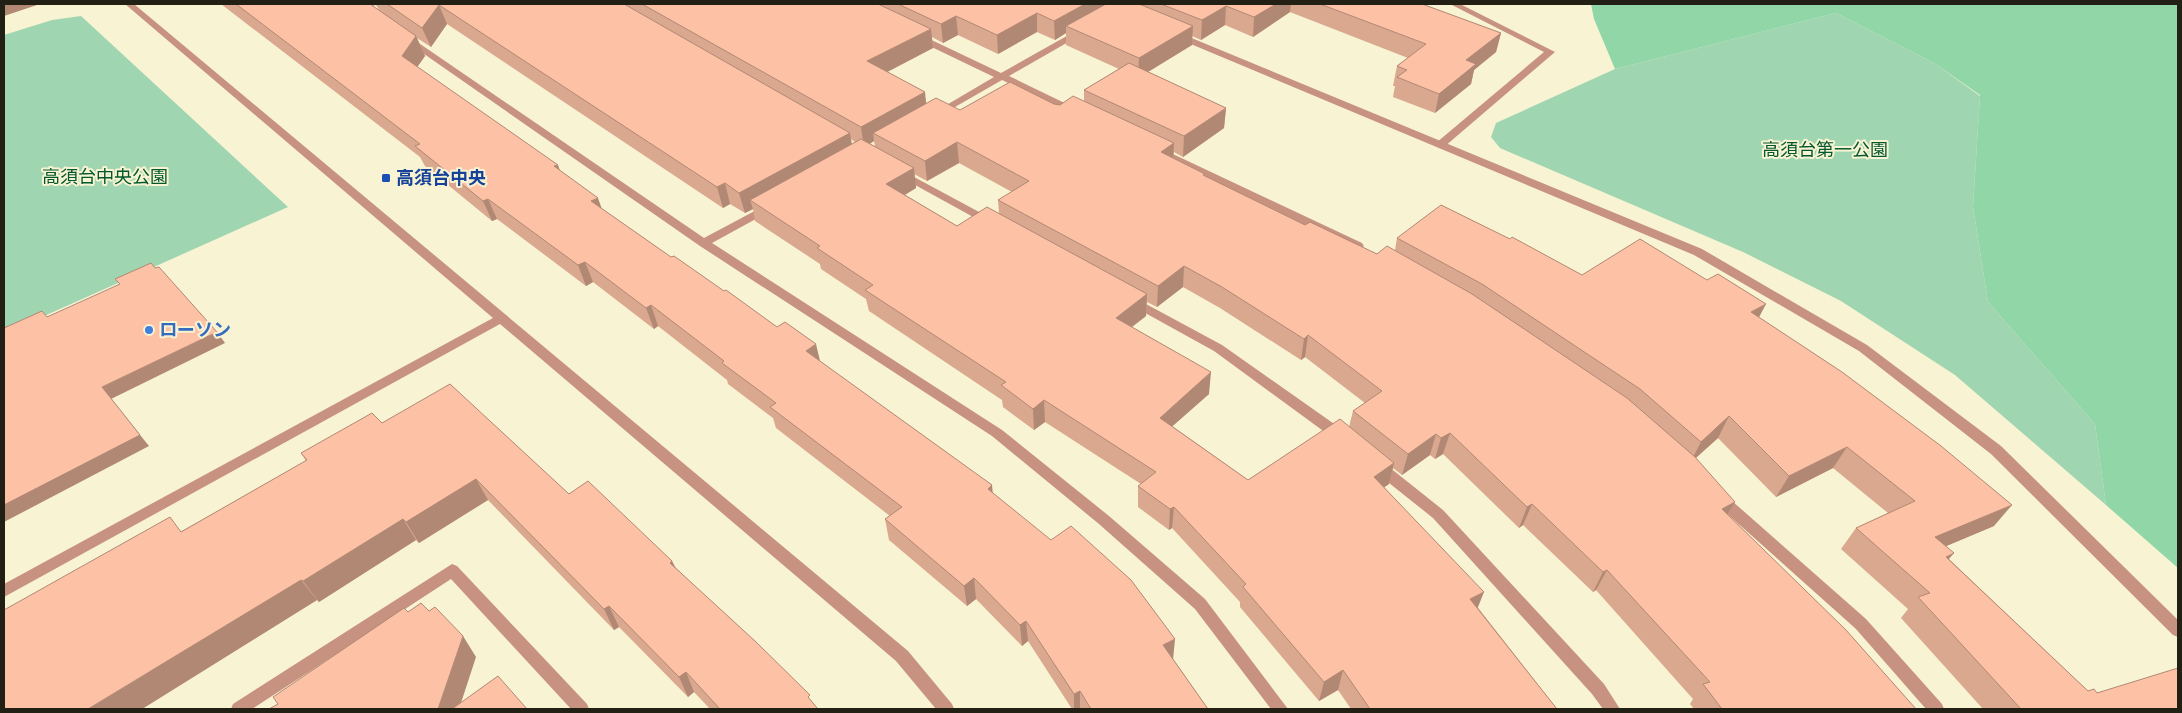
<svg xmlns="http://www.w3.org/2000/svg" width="2182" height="713" viewBox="0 0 2182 713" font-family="'Work Sans','Noto Sans JP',sans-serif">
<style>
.green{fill:#a0d5b1}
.forest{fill:#90d6a7}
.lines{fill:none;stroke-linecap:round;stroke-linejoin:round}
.minor{fill:#c7927f;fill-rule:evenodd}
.tertiary{fill:#c7927f;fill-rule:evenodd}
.wall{fill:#daa78f;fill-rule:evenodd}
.shaded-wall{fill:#b18874}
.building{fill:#fdc2a6;stroke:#b18874}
.transit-dot{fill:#1a4fb4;stroke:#f8f3d2;stroke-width:2}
.shop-dot{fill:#3f7fe0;stroke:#f8f3d2;stroke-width:2}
.labels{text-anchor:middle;stroke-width:4;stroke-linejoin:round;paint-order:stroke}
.park-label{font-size:18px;fill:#00582e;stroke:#f8f3d2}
.transit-label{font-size:18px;font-weight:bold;fill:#164399;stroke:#f8f3d2;text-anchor:start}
.shop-label{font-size:18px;font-weight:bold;fill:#366cbe;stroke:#f8f3d2;text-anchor:start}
</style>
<rect width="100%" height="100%" fill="#f8f3d2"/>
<path class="green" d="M1836 13 1934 63 1980 96 1973 207 1988 302 2095 424 2106 505 1955 375 1841 301 1743 252 1500 148 1491 137 1496 123 1615 69Z
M81 16 288 207 4 334V35L52 20Z"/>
<path class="forest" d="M1591 4H2178V568L2106 505 2095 424 1988 302 1973 207 1980 95 1934 63 1836 13 1615 69 1594 19Z"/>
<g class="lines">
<path class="minor" d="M1450 4H1460L1555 52 1444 147 1440 148 1435 145 1436 143 1544 52Z
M1081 28 1084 29V33L1009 76 1077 109V113H1071L1002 80 941 115H935L933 113 994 77 915 39V35H921L1001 73Z
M407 35 704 238 764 206H772L773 208 772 210 712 243 1002 430 1109 516 1205 599 1288 709H1271L1195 609 1099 524 992 436 700 246 404 40V36Z
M1158 147 1362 243 1364 246 1358 250 1354 249 1154 152 1153 150Z
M901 170 994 220 996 222 990 225 986 224 897 175 896 173 897 171Z
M1133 297 1222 345 1347 433 1349 437 1347 441H1337L1214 351 1129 304 1127 301 1129 298Z
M1379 462 1384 463 1443 510 1604 684 1620 709H1603L1592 694 1433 518 1374 471 1372 467 1374 463Z
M1718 492 1723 493 1866 619 1942 704 1944 709H1926L1856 629 1713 501 1711 497 1713 493Z
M452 564 457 566 587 704 589 709H571L451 579 252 709H231L233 704Z"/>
<path class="tertiary" d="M125 4H134L908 651 952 704 954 709H936L896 661 500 324 4 597V584L493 318Z
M1177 32 1702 249 1867 345 2001 446 2178 620V637L2173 635 1991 454 1859 351 1694 255 1174 37 1172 35Z"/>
</g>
<path class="wall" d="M221 4H1422L1501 33 1496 52 1474 70 1471 84 1435 113 1393 97 1395 86H1393L1397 66 1408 58 1290 12 1253 37 1225 25 1201 40 1192 36V45L1148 72 1226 108 1224 128 1183 157 1174 152 1173 158 1205 174V176L1305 225 1377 254 1395 250 1397 238 1582 275 1759 317 1994 526 1946 546 1949 559 2088 691 2178 709H1983L1901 618 1908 609 1841 549 1856 528 1888 513 1833 468 1776 497 1718 438 1696 458 1728 514 1916 709H1694L1690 704 1693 699 1596 590 1593 592 1523 525 1519 528 1443 454 1435 459 1430 455 1402 475 1393 468 1389 484 1384 487 1557 709H1351L1338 690 1319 701 1240 607V602L1172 528 1169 530 1138 507V486L1141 484 1045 422 1034 430 1003 407 1002 400 869 311 866 299 821 269 820 264 755 221 753 209 745 213 730 204 723 208 447 24 431 47 417 38 425 56 417 67 560 171 602 209 820 362 992 492 1173 659 1208 709H1072L1028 641 1022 646 976 599 967 606 889 540 885 519 890 516 776 428 773 418 728 384 727 380 658 326 654 329 593 282 586 286 497 219 492 221 425 166 420 157ZM376 5 379 10 373 6ZM1037 32 1055 40 1066 33V45L1119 69 1084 90V102L1060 105 1054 104 960 110 926 103 887 72 933 48 932 37 943 43 958 35 998 54ZM851 139 855 142 852 144ZM874 141 875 146 870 144ZM959 163 1012 192 998 200 999 214 957 226 905 195 916 188 914 174 927 181ZM1183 287 1220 308 1301 360 1305 357 1365 403 1353 411 1349 427 1248 480 1172 426 1209 394 1132 327 1146 316 1147 302 1157 307Z
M382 423 569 494 672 561 676 568 811 701 818 709H710L694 692 688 697 619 627 614 630 488 500 419 543 416 540 319 602 317 600 142 709 182 531 306 461 301 453Z"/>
<path class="shaded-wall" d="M4 4H40L4 16Z
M1085 4H1108L1066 26V33L1055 40 1054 21Z
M1276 4H1291L1290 12 1253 37 1254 17Z
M439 5 447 24 431 47 422 28Z
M1226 6 1225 25 1201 40 1202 20Z
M1037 13V32L998 54 997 35Z
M956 16 958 35 943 43 941 24Z
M1193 26 1192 45 1138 78 1139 58Z
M931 29 933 48 870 81 867 61Z
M1501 33 1496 52 1474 70 1471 84 1435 113 1439 94 1466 60Z
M416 36 425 56 411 76 402 56Z
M925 92 927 111 873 133 874 141 864 147 861 127Z
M1226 108 1224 128 1183 157 1184 136Z
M850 133 853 153 750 200 753 209 745 213 739 193Z
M957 142 959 163 927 181 925 161Z
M1174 143 1173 163 1161 152Z
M558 165 565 185 554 166Z
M914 168 916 188 889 204 886 184Z
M725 183 730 204 723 208 717 187Z
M598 198 605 218 591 201Z
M488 199 497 219 492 221 483 201Z
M585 262 593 282 586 286 578 265Z
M1184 266 1183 287 1157 307 1158 286Z
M1147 294 1146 316 1116 339V318Z
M1766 304 1755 325 1751 312Z
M651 305 658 326 654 329 646 308Z
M217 332 225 343 111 399 149 446 4 522V505L102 387Z
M1308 335 1305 357 1301 360 1304 339Z
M816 344 821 365 806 351Z
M1211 372 1209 394 1158 439 1160 418Z
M1044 400 1045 422 1034 430 1033 409Z
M1729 416 1718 438 1690 463 1701 442Z
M1450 433 1443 454 1435 459 1441 438Z
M1436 434 1430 455 1402 475 1408 454Z
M1847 447 1833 468 1776 497 1789 476Z
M1394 463 1389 484 1369 498 1374 477Z
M476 479 488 500 419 543 406 522Z
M992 485 994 506 988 489Z
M1735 502 1722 523V509Z
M1532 504 1523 525 1519 528 1527 507Z
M2012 505 1994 526 1918 558 1935 537Z
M1174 507 1172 528 1169 530 1170 509Z
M403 519 416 540 319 602 303 581Z
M1954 553 1937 573 1946 557Z
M672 561 681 581 670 563Z
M1607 570 1596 590 1593 592 1603 572Z
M974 578 976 599 967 606 964 586Z
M301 580 317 600 142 709H88Z
M1484 592 1476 612 1470 599Z
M609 606 619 627 614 630 604 609Z
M1026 621 1028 641 1022 646 1020 625Z
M463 636 476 657 459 709H438Z
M1175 639 1173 660 1163 645Z
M1343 670 1338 690 1319 701 1324 682Z
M686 672 694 692 688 697 679 677Z
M1080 691V709H1074V694Z"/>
<path class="building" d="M236 4H370L416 36 402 56 558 165 554 166 598 198 591 201 671 257 674 256 724 291 726 290 777 327 785 322 816 344 806 351 992 485 988 489 1051 540 1071 526 1131 580 1175 639 1163 645 1208 709H1091L1080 691 1074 694 1026 621 1020 625 974 578 964 586 885 519 902 507 770 407 776 403 722 363 724 361 651 305 646 308 585 262 578 265 488 199 483 201 415 146 420 144Z
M387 4H624L850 133 739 193 725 183 717 187 439 5 422 28Z
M642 4H878L931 29 867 61 925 92 861 127Z
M898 4H1085L1054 21 1037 13 997 35 956 16 941 24Z
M1106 4H1139L1193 26 1139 58 1066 26Z
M1161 4H1276L1254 17 1226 6 1202 20Z
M1320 4H1422L1501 33 1466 60 1476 64 1439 94 1397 77 1407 70 1397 66 1426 44Z
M1129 63 1226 108 1184 136 1084 90Z
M1010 82 1054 104 1060 105 1073 96 1174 143 1161 152 1205 174 1203 175 1305 225 1310 222 1377 254 1387 246 1472 294 1627 398 1695 457 1735 502 1722 509 1846 630 1916 709H1722L1703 684 1710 682 1607 570 1603 572 1532 504 1527 507 1450 433 1441 438 1436 434 1408 454 1353 411 1382 391 1308 335 1304 339 1222 287 1184 266 1158 286 998 200 1029 181 957 142 925 161 873 133 936 98 960 110Z
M861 139 914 168 886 184 957 226 987 207 1147 294 1116 318 1211 372 1160 418 1248 480 1340 419 1394 463 1374 477 1484 592 1470 599 1557 709H1370L1343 670 1324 682 1243 587 1246 584 1174 507 1170 509 1138 486 1156 472 1044 400 1033 409 1001 385 1006 382 865 290 873 285 817 248 820 246 750 200Z
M1441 205 1510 239 1512 237 1582 275 1640 239 1707 280 1718 274 1766 304 1751 312 1842 372 1941 446 2012 505 1935 537 1954 553 1946 557 2088 691 2094 689 2097 693 2178 668V709H2021L1918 597 1930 593 1856 528 1915 501 1847 447 1789 476 1729 416 1701 442 1640 389 1482 284 1397 238Z
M151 263 155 268 159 267 217 332 102 387 140 435 4 505V328L42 311 47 317 120 284 115 279Z
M450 384 569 494 588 481 672 561 670 563 755 641 810 695 808 697 818 709H720L686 672 679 677 609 606 604 609 476 479 406 522 403 519 303 581 301 580 88 709H4V610L170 517 181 532 307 460 301 453 372 413 382 423Z
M421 603 429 611 435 607 463 636 438 709H269L278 704 273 697 404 608 408 612Z
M498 676 527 709H452Z"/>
<rect class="transit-dot" x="381" y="173" width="10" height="10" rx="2.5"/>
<circle class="shop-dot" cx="149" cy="330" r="5"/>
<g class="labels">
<g class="park-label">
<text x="1825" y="156">高須台第一公園</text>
<text x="105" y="183">高須台中央公園</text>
</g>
<g class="transit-label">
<text x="396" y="184">高須台中央</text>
</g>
<g class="shop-label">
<text x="159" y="336">ローソン</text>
</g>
</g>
<rect width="2182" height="713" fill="none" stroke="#222014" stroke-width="10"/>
</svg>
